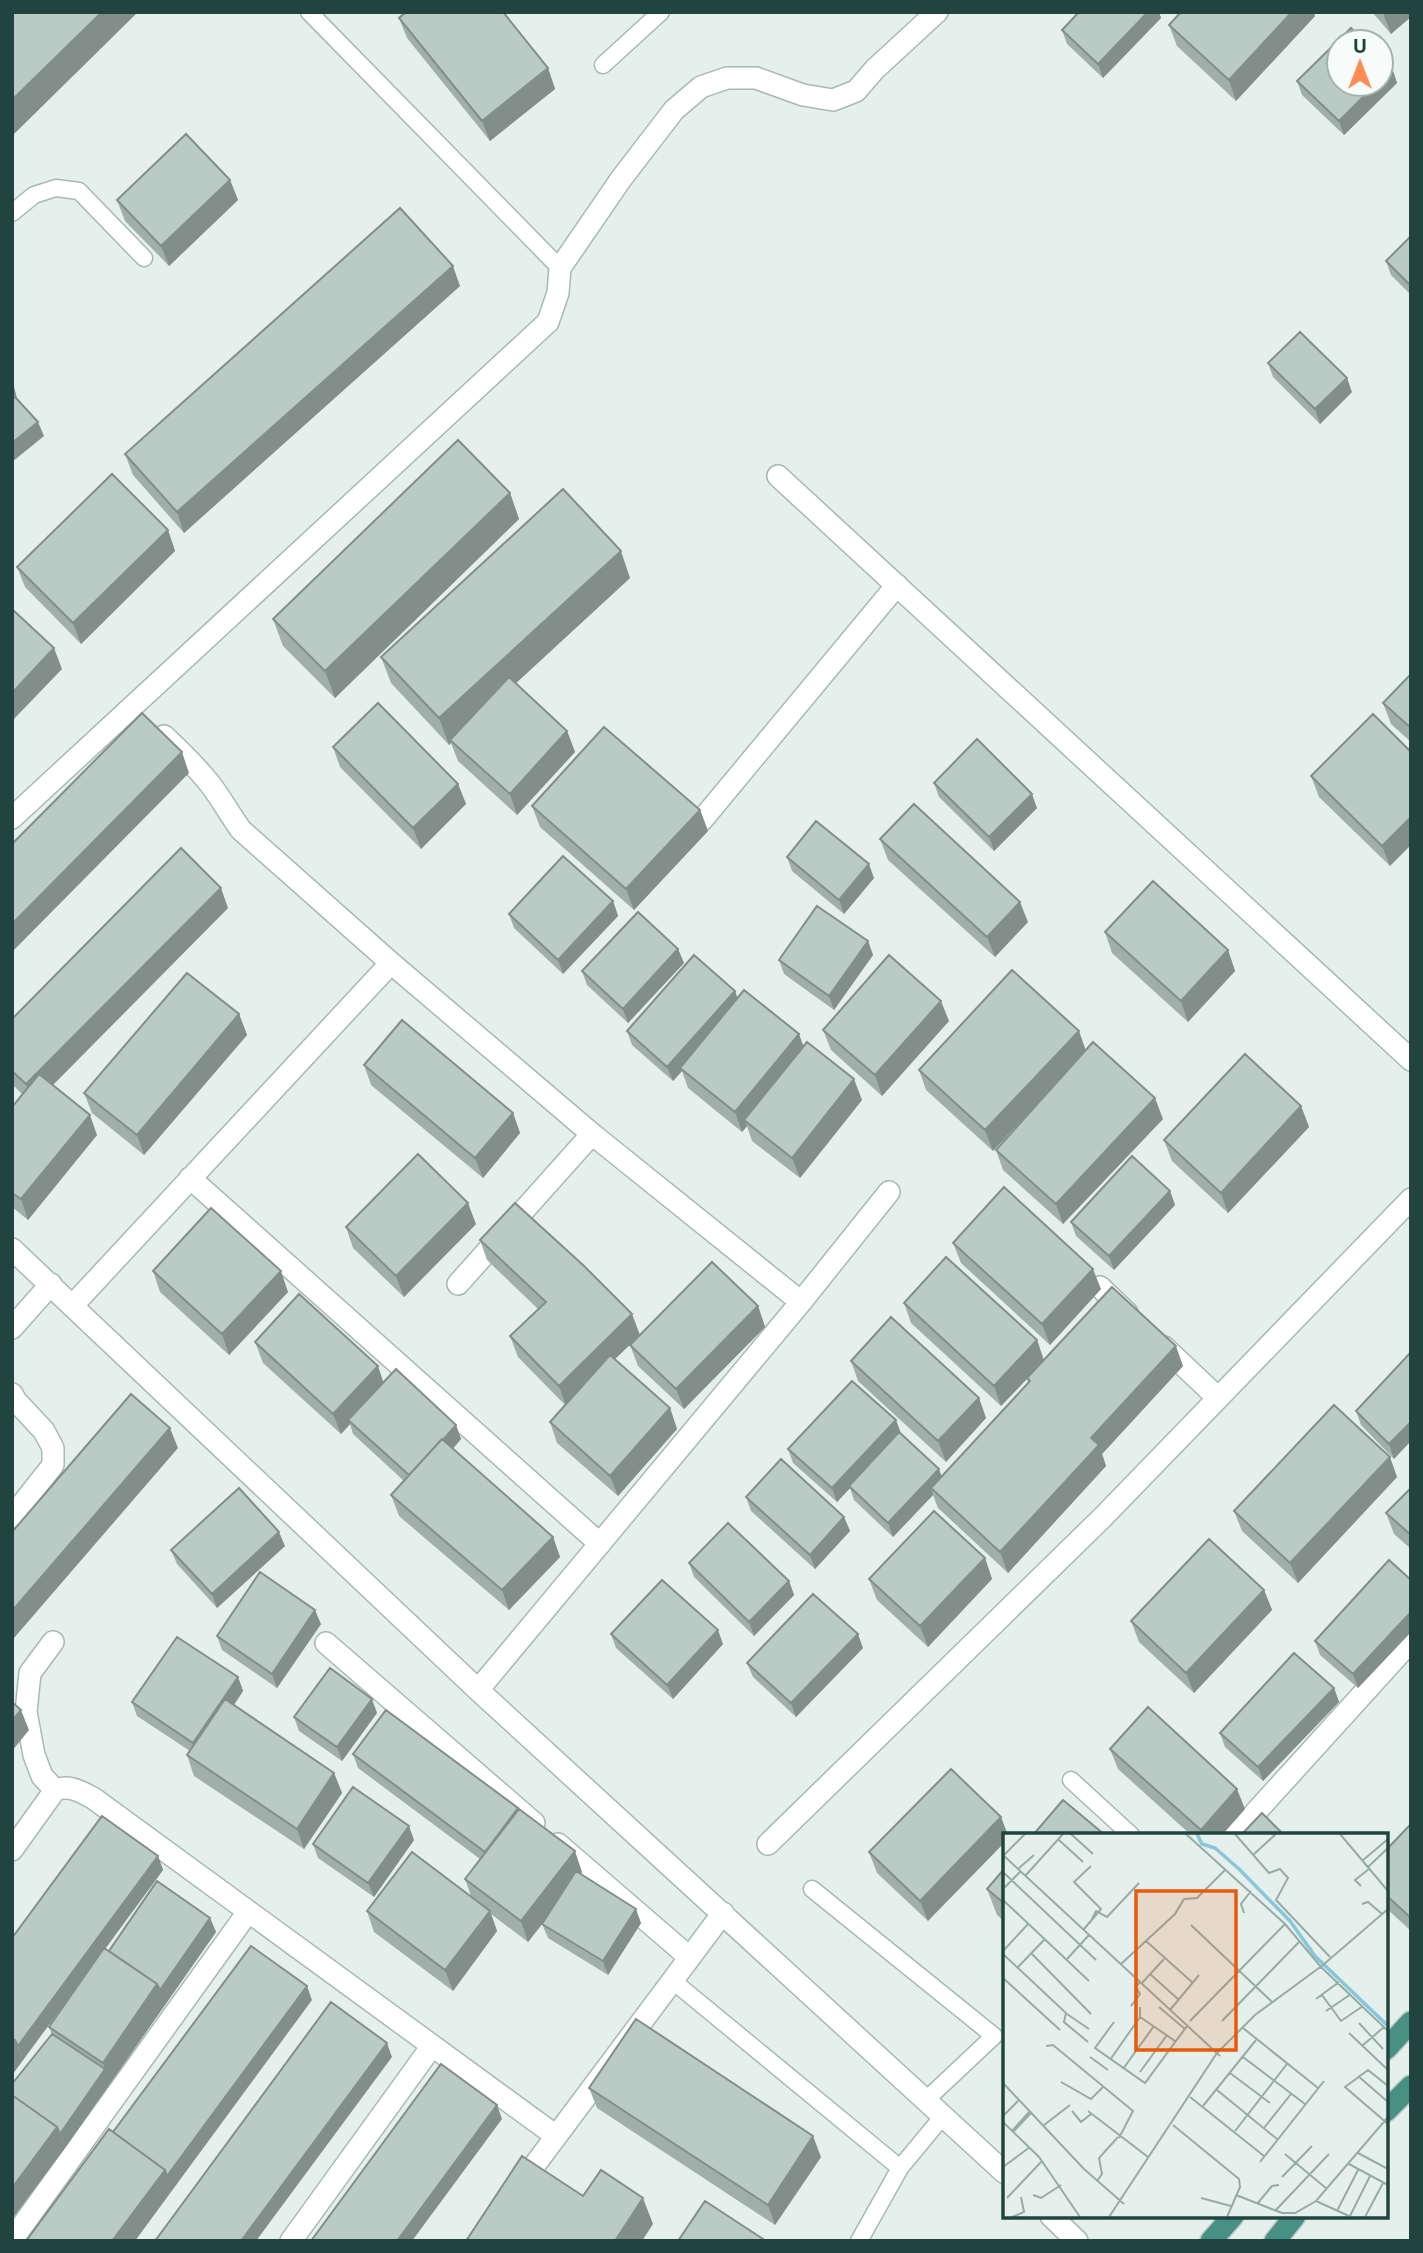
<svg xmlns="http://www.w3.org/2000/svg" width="1423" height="2253" viewBox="0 0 1423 2253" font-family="'Open Sans',sans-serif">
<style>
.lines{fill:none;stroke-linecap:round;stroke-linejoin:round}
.service-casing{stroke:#a7b9b4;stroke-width:19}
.minor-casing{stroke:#a7b9b4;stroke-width:24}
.trunk-casing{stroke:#c1cbc9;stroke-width:24}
.service{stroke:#fff;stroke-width:16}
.minor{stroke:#fff;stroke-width:21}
.trunk{stroke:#488f84;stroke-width:21}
.wall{fill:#a0afa9}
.shaded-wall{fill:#828e8a}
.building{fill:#bacbc5;stroke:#828e8a;stroke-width:2}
.inset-river{fill:none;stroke:#88c7da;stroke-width:3.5}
.inset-road{fill:none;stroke:#97aba6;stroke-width:2}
.view{fill:#e8590c;fill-opacity:0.15;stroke:#e8590c;stroke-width:3.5}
.inset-edge{fill:none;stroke:#22443e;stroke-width:3.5}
</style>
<rect width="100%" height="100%" fill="#e5f0ec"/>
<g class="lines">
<g class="service-casing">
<path id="service" d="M309 12 560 268
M603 65 661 12
M12 213 34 195 56 188 79 191 144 258
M1071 1780 1131 1835
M812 1889 994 2036 926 2100
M673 1981 900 2168 943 2116
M859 2241 900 2168"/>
</g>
<g class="minor-casing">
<path id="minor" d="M778 476 1411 1060
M164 736C180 751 196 766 210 784 221 798 230 815 241 830L391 963 592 1134 801 1302
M12 818 548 322 558 293 560 268 621 179 674 110 701 87 727 78H756L803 95 833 100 856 91 875 69 937 12
M702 820 897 585
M190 1178 600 1544
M12 1249 478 1690 1005 2173
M458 1284 592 1134
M1100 1287 1127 1313
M72 1306 391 963
M12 1328 51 1284
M1164 1347 1218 1398
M12 1394 16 1401 44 1431 53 1448V1465L12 1517
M53 1642 30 1673 26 1712 34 1755 42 1776 55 1790
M326 1643 534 1823
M478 1690 801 1302 889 1192
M1235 1835 1411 1641
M558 1844 689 1957
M768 1844 1103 1517 1411 1199
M12 1850 55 1790C69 1784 81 1792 93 1798L556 2136
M519 2186 723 1913
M1051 2216 1077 2241
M12 2240 248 1912
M291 2241 432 2046"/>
</g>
<g class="trunk-casing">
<path id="trunk" d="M1386 2049 1411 2022
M1386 2111 1411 2086
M1211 2241 1233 2216
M1275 2241 1295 2216"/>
</g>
<use href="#service" class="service"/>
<use href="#minor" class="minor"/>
<use href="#trunk" class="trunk"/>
</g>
<path class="wall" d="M1079 12H1159L1161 18 1103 78 1067 44 1062 30Z
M1372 12H1411L1391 34Z
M1315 16 1236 101 1177 46 1169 25Z
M399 18 548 68 555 89 490 141 407 38Z
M1392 68 1397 83 1344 135 1302 95 1297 81Z
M230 180 238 200 169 266 125 221 117 200Z
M1411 236V295L1391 275 1386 261Z
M460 286 184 533 133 475 125 454Z
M1268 363 1352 392 1320 424 1273 377Z
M510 493 519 519 335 698 283 646 273 619Z
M168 530 175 551 81 644 25 587 17 567Z
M630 578 516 683 567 731 575 752 517 815 458 761 451 743 449 745 391 683 381 657Z
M1411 674V742L1391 724 1383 703Z
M1373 714 1390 866 1319 797 1311 776Z
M333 747 458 784 466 804 421 849 340 767Z
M934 783 1037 808 994 851 939 797Z
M532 806 700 810 708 831 634 910 540 827Z
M880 839 1028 922 995 957 888 860Z
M787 857 874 878 844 914 792 871Z
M613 901 618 916 563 974 514 928 509 914Z
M228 908 53 1085 97 1135 28 1220 12 1207V1107L22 1094 12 1084V1019Z
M1105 932 1228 950 1235 971 1188 1022 1112 953Z
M868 941 873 955 834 1010 784 974 779 960Z
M678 949 684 963 628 1023 587 985 582 971Z
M735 991 737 999 799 1034 803 1046 862 1100 800 1178 752 1141 747 1126 742 1132 688 1088 682 1071 673 1081 632 1045 627 1031Z
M239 1014 247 1035 144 1155 92 1113 84 1093Z
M949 1021 882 1096 831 1050 823 1030Z
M1086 1050 1163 1119 1063 1224 1003 1170 996 1150 1043 1097 993 1151 926 1090 919 1070Z
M364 1065 513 1113 520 1133 483 1178 371 1085Z
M1301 1106 1309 1127 1228 1213 1172 1161 1164 1140Z
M1170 1191 1175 1205 1114 1270 1076 1236 1071 1222Z
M476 1224 404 1297 353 1248 346 1227Z
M480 1240 640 1335 614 1360 670 1408 677 1429 618 1496 557 1443 550 1422 565 1405 518 1357 510 1336 538 1309 487 1260Z
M953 1243 1101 1289 1050 1345 961 1263Z
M153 1271 288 1292 229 1355 160 1292Z
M904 1303 1037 1340 1044 1360 1183 1366 1102 1454 1106 1466 1008 1573 938 1508 933 1495 893 1537 854 1500 850 1488 837 1502 793 1463 788 1449 896 1420 901 1434 942 1476 1028 1383 1027 1379 1001 1406 911 1323Z
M758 1306 765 1327 684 1409 638 1366 630 1345Z
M255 1342 384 1382 456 1425 461 1439 453 1449 553 1537 560 1557 509 1610 399 1516 391 1495 404 1481 353 1434 350 1424 341 1434 263 1363Z
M1411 1352 1394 1459 1361 1425 1356 1411Z
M851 1361 979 1398 986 1418 946 1462 858 1381Z
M1397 1477 1298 1583 1242 1531 1234 1511Z
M1411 1488V1549L1394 1534 1386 1513Z
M746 1497 844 1517 850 1531 815 1569 751 1511Z
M285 1546 217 1608 177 1564 171 1550Z
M985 1558 992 1579 928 1647 877 1600 869 1579Z
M689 1563 789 1581 794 1595 754 1636 694 1577Z
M1411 1580V1632L1358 1688 1320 1655 1315 1641Z
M1264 1590 1272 1610 1194 1693 1139 1642 1131 1621Z
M321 1624 277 1688 222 1650 217 1636Z
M611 1634 723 1644 673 1699 616 1648Z
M863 1648 796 1717 753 1677 747 1663Z
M238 1677 243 1691 234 1705 334 1773 342 1793 304 1849 194 1776 187 1755 190 1751 137 1716 132 1702Z
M1334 1688 1339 1702 1263 1781 1225 1747 1220 1733Z
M377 1713 342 1761 299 1731 294 1717Z
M1110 1749 1245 1809 1222 1835H1191L1118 1769Z
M353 1754 582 1872 581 1874 641 1923 608 1975 548 1938 542 1924 544 1922 528 1942 491 1914 497 1931 453 1991 374 1932 367 1911 471 1896 465 1879 480 1859 358 1768Z
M951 1769 928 1921 877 1873 869 1852Z
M1411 1824V1931L1386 1908V1850Z
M414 1840 374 1897 318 1858 313 1844Z
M158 1856 163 1870 106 1948 109 1951 210 1918 216 1932 65 2148 12 2219V2084L52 2034 49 2027 79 1984 12 2075V1938Z
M1005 1868V1922L997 1915 987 1889Z
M589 2088 821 2157 775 2225 597 2108Z"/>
<path class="shaded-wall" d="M102 12H138L12 136V100Z
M1148 12H1159L1161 18 1103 78 1098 64Z
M1292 12H1314L1315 16 1236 101 1229 80Z
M1385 12H1411V17L1391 34 1383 13Z
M548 68 555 89 490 141 482 121Z
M1392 68 1397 83 1344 135 1339 121 1376 84H1381V79Z
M230 180 238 200 169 266 161 246Z
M453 266 460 286 184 533 177 512Z
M12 378 20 411 12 418Z
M1347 378 1352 392 1320 424 1315 409Z
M38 422 44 436 12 462V443Z
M510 493 519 519 335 698 325 671Z
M168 530 175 551 81 644 73 623Z
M621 551 630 578 452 742 450 740 451 743 449 745 439 718Z
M54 648 62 669 12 721V693Z
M567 731 575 752 517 815 510 794Z
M182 752 189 773 12 952V924Z
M458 784 466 804 421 849 413 828Z
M1032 794 1037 808 994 851 989 837Z
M700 810 708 831 634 910 626 889Z
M1411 817V845L1390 866 1382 846Z
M869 864 874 878 844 914 839 900Z
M221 888 228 908 33 1105 26 1084Z
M613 901 618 916 563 974 558 960Z
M1020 902 1028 922 995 957 987 937Z
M868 941 873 955 834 1010 829 996Z
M678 949 684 963 628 1023 623 1009Z
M1228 950 1235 971 1188 1022 1181 1001Z
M735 991 740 1005 680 1068 682 1071 673 1081 667 1067Z
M941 1001 949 1021 882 1096 875 1075Z
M239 1014 247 1035 144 1155 137 1135Z
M1079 1031 1086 1051 993 1151 985 1130Z
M799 1034 806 1054 744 1120 747 1126 742 1132 735 1112Z
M854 1079 862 1100 800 1178 792 1158Z
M1155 1098 1163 1119 1063 1224 1056 1204Z
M1301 1106 1309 1127 1228 1213 1221 1193Z
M513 1113 520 1133 483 1178 475 1158Z
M90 1115 97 1135 28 1220 21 1199Z
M1170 1191 1175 1205 1114 1270 1109 1256Z
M468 1203 476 1224 404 1297 396 1276Z
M1093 1269 1101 1289 1050 1345 1042 1324Z
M281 1271 288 1292 229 1355 222 1334Z
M758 1306 765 1327 684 1409 676 1389Z
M632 1314 640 1335 566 1406 559 1386Z
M1037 1340 1044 1361 1001 1406 994 1386Z
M1176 1346 1183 1366 1102 1454 1106 1466 1008 1573 1000 1552 1091 1438Z
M378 1366 385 1387 348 1420 350 1424 341 1434 333 1414Z
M979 1398 986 1418 946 1462 938 1441Z
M670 1408 677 1429 618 1496 610 1476Z
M896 1420 901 1434 837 1502 832 1488Z
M1411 1422V1441L1394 1459 1389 1444Z
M456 1425 461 1439 415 1490 409 1476Z
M170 1428 178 1448 14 1638 12 1633V1611Z
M1390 1457 1397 1477 1298 1583 1290 1563Z
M939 1469 944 1483 931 1488 933 1495 893 1537 888 1523Z
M844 1517 850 1531 815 1569 810 1555Z
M279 1532 285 1546 217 1608 212 1594Z
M553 1537 560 1557 509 1610 502 1590Z
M985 1558 992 1579 928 1647 920 1626Z
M789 1581 794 1595 754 1636 749 1622Z
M1264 1590 1272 1610 1194 1693 1186 1673Z
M315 1610 321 1624 277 1688 272 1674Z
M1411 1612V1632L1358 1688 1353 1674Z
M718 1630 723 1644 673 1699 667 1685Z
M858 1634 863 1648 796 1717 791 1703Z
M238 1677 243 1691 199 1757 193 1743Z
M1334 1688 1339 1702 1263 1781 1258 1767Z
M372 1699 377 1713 342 1761 337 1747Z
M21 1710 29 1730 12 1751V1721Z
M334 1773 342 1793 304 1849 297 1829Z
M1237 1789 1245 1809 1222 1835H1203L1201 1830Z
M1001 1817 1008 1835H1005V1842L928 1921 920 1901Z
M409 1826 414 1840 374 1897 368 1883Z
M575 1851 582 1872 528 1942 521 1921Z
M158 1856 163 1870 23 2060 18 2046Z
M636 1909 641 1923 608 1975 603 1961Z
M490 1911 497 1931 453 1991 445 1970Z
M210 1918 216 1932 65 2148 60 2134 105 2069 103 2063 157 1984Z
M307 1986 312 2000 135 2241H112L165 2170Z
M15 2040 23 2060 12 2075V2044Z
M387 2043 392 2057 256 2241H241Z
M497 2105 502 2119 412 2241H397Z
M57 2127 65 2148 12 2219V2188Z
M813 2136 821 2157 775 2225 768 2205Z
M643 2198 653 2224 642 2241H615Z"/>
<path class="building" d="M12 12H102L12 100Z
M406 12H503L548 68 482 121 399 18Z
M1079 12H1148L1098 64 1062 30Z
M1181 12H1292L1229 80 1169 25Z
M1351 28 1365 42H1339V84H1376L1339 121 1297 81Z
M1381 58 1392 68 1381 79Z
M186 134 230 180 161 246 117 200Z
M400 208 453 266 177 512 125 454Z
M1411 236V286L1386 261Z
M1300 332 1347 378 1315 409 1268 363Z
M15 397 38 422 12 443V399Z
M458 440 510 493 325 671 273 619Z
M112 474 168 530 73 623 17 567Z
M563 489 621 551 439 718 381 657Z
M13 610 54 648 12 693V612Z
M1411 674V728L1383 703Z
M509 677 567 731 510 794 450 740Z
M378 703 458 784 413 828 333 747Z
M142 713 182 752 12 924V844Z
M1373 714 1411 752V817L1382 846 1311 776Z
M604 727 700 810 626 889 532 806Z
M977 739 1032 794 989 837 934 783Z
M914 804 1020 902 987 937 880 839Z
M816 821 869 864 839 900 787 857Z
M181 848 221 888 26 1084 12 1071V1019Z
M563 856 613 901 558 960 509 914Z
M1153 881 1228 950 1181 1001 1105 932Z
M817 906 868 941 829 996 779 960Z
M638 912 678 949 623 1009 582 971Z
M694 955 735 991 667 1067 627 1031Z
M889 955 941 1001 875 1075 823 1030Z
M1012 970 1079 1031 985 1130 919 1070Z
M187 973 239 1014 137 1135 84 1093Z
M744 990 799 1034 735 1112 680 1068Z
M402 1020 513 1113 475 1158 364 1065Z
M807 1042 854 1079 792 1158 744 1120Z
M1093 1042 1155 1098 1056 1204 996 1150Z
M1245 1054 1301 1106 1221 1193 1164 1140Z
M39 1074 90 1115 21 1199 12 1193V1107Z
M418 1154 468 1203 396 1276 346 1227Z
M1132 1156 1170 1191 1109 1256 1071 1222Z
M1004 1187 1093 1269 1042 1324 953 1243Z
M515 1203 583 1265 632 1314 559 1386 510 1336 546 1302 480 1240Z
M211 1208 281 1271 222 1334 153 1271Z
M946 1257 1037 1340 994 1386 904 1303Z
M712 1262 758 1306 676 1389 630 1345Z
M1112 1287 1176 1346 1091 1438 1099 1445 1000 1552 931 1488 1030 1381 1027 1378Z
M299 1294 378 1366 333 1414 255 1342Z
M891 1317 979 1398 938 1441 851 1361Z
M1411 1352V1422L1389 1444 1356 1411Z
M610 1355 670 1408 610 1476 550 1422Z
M396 1369 456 1425 443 1440 442 1439 409 1475 348 1420Z
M852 1381 896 1420 832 1488 788 1449Z
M131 1394 170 1428 12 1611V1532Z
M1334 1405 1390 1457 1290 1563 1234 1511Z
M899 1432 939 1469 888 1523 849 1486Z
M442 1439 553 1537 502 1590 391 1495Z
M781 1459 844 1517 810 1555 746 1497Z
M239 1488 279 1532 212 1594 171 1550Z
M1411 1488V1535L1386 1513Z
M934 1511 985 1558 920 1626 869 1579Z
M728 1523 789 1581 749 1622 689 1563Z
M1209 1539 1264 1590 1186 1673 1131 1621Z
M1389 1560 1411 1580V1612L1353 1674 1315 1641Z
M260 1572 315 1610 272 1674 217 1636Z
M662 1580 718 1630 667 1685 611 1634Z
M813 1594 858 1634 791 1703 747 1663Z
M177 1637 238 1677 193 1743 132 1702Z
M1294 1653 1334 1688 1258 1767 1220 1733Z
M330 1668 372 1699 337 1747 294 1717Z
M225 1699 334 1773 297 1829 187 1755Z
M12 1702 21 1710 12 1721Z
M1148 1707 1237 1789 1201 1830 1110 1749Z
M386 1710 518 1808 485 1852 353 1754Z
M951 1769 1001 1817 920 1901 869 1852Z
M353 1787 409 1826 368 1883 313 1844Z
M1063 1800 1105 1835H1033Z
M519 1809 575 1851 521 1921 465 1879Z
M1262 1813 1284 1835H1241Z
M102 1816 158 1856 18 2046 15 2040 12 2038V1938Z
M1411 1824V1918L1386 1895V1850Z
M412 1852 490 1911 445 1970 367 1911Z
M1005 1868V1904L987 1889Z
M576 1871 636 1909 603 1961 542 1924Z
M157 1881 210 1918 160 1990 157 1984 109 1951Z
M251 1946 307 1986 167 2176 165 2170 113 2132Z
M104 1948 157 1984 103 2063 49 2027Z
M331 2002 387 2043 241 2241H155Z
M636 2019 813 2136 768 2205 589 2088Z
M52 2034 105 2069 60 2134 57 2127 12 2095V2084Z
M441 2064 497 2105 397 2241H311Z
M12 2095 57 2127 12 2188Z
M109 2129 165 2170 112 2241H26Z
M522 2156 583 2196 601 2170 643 2198 615 2241H466Z
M705 2201 763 2239 762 2241H678Z"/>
<g transform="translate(1003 1833)">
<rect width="385" height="385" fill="#e5f0ec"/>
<path class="inset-river" d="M194 1 199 11 212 15 236 36 287 88 312 123 385 193"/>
<path class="inset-road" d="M68 1 90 21M183 1 282 91 318 134 385 198M232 1 266 40 277 36 285 45 273 67 327 124M337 1 385 58M56 7 80 29M0 22 217 223M1 22 22 1M250 22 273 1M359 28 385 6M365 34 385 15M15 36 31 22M0 39 93 127M23 42 60 1M358 53 352 47 366 36M0 56 18 38M0 67 86 148M359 71 365 69 379 81M241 80 238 71 248 58M87 90 93 78 104 84 136 50M188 92 269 169M81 96 98 76 71 49 88 33M143 108 190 150M0 118 26 90M0 121 63 180 61 189 85 209M29 121 88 181M64 126 86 102M118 131 172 81 181 66 194 65 222 37M15 134 42 106M147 141 176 167M0 145 57 197M139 150 161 126M319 162 338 188 360 173M313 166 336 149M128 173 137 161 133 154 137 149M156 174 182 196M167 177 196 142M323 178 348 161M64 181 86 196M137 184 172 208M187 188 282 91M219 188 297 108M111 189 92 215 142 250 184 193M356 190 380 216M240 195 315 255M346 200 385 237M43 213 50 212 130 278 116 305M359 213 381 194M87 224 105 237M240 224 302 271M107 227 137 184V174M120 236 151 193M137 239 164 202M227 240 267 270M355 243 385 269M58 249 88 266 100 254M0 250 81 336 121 371M385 253 365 237 342 254 385 291M214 257 274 306M187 264 261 323M200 273 253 207M69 278 78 289 88 281M85 278 145 324M0 283 16 267M0 289 36 324 77 384M41 292 67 272M170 292 236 346 237 354 224 384M261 295 288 261M9 298 27 278M232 298 284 231M10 299 29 279M355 320 385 336M282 321 324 356M257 329 321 248M346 331 385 352M0 334 27 314M279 344 309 313M94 348 99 341 96 325 115 304M30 362 38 365 58 352M233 362 279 380H292L313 368 385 284M4 365 39 328M198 365 228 373M313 368 346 383M254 371 269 353 276 352M272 378 326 321M334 378 355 337M347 383 367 343M9 384 21 379 18 364M106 384 214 220 252 182 320 132 385 76M362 384 380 350"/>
<path class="view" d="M133 58H233V217H133Z"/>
<rect width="385" height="385" class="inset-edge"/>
</g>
<rect width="1423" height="2253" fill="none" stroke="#22443e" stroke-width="28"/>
<g transform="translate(1360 63)"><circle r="33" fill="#f7fbf9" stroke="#a2b2ae" stroke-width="2"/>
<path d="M0-5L12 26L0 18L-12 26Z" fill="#ff8b54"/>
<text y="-10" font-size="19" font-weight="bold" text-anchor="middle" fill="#22443e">U</text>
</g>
</svg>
